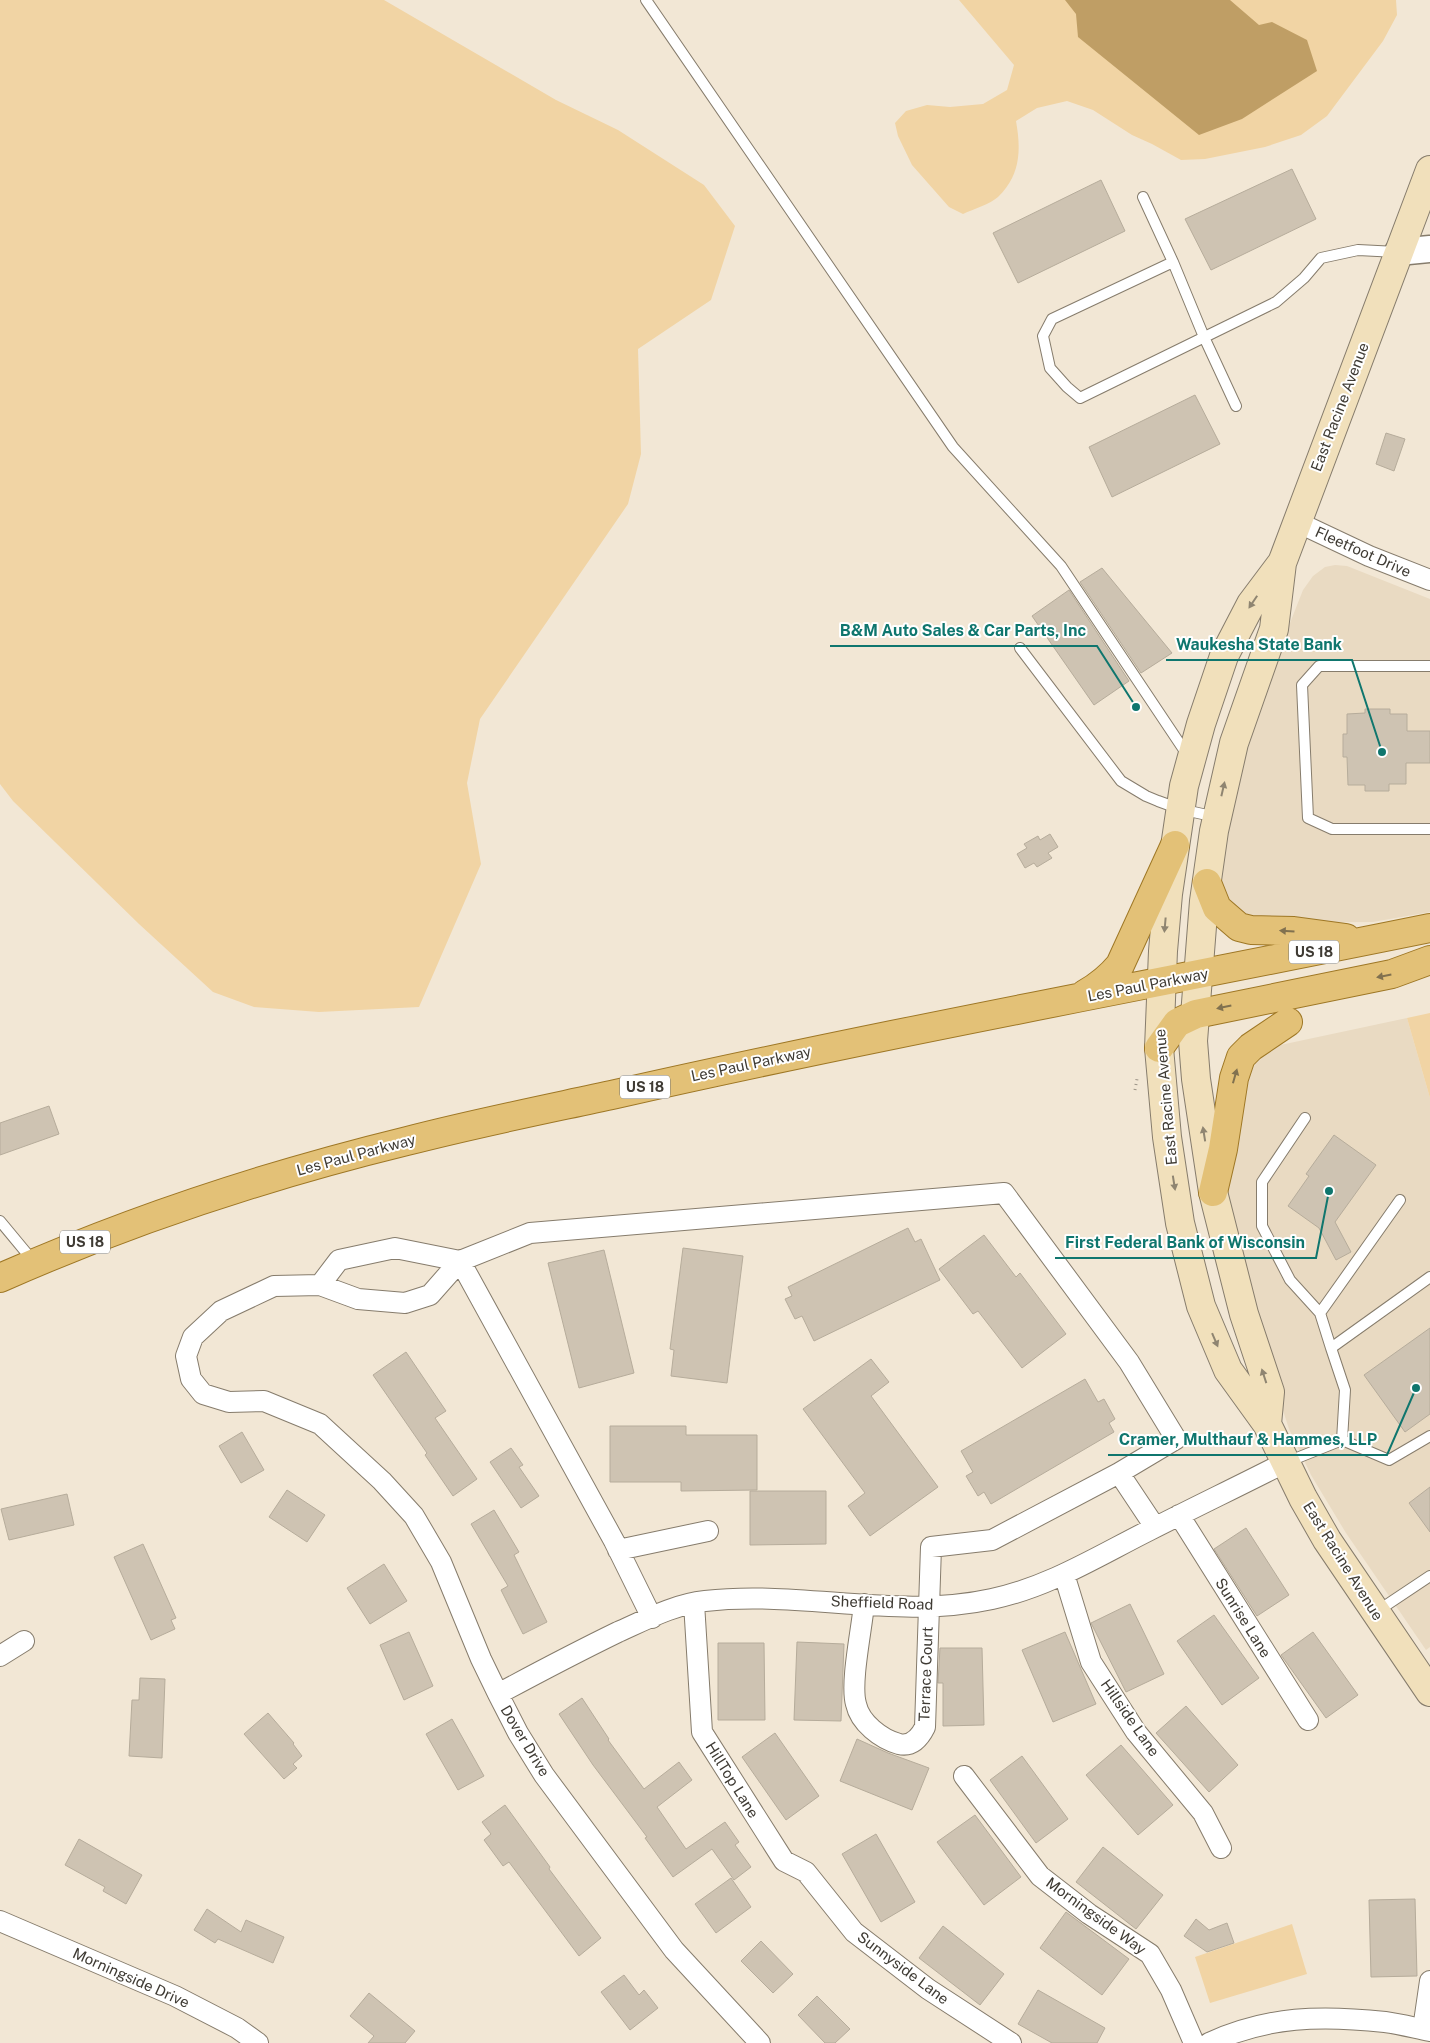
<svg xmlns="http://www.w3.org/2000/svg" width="1430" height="2043" viewBox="0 0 1430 2043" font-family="'Public Sans',sans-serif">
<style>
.built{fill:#e9dac2}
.green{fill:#f1d4a4}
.water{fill:#bf9e65}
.building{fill:#cec3b2;stroke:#b6ac9b}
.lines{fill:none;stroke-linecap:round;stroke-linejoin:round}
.service-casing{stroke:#867c6c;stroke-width:12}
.minor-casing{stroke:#867c6c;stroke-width:22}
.tertiary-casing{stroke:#867c6c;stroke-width:29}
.secondary-casing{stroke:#867c6c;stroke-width:30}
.primary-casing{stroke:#9e7725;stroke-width:30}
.path{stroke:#9d9588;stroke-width:3;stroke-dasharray:1 4;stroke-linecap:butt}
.service{stroke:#fff;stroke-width:10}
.minor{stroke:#fff;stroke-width:20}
.tertiary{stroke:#fff;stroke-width:26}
.secondary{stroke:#f1e0bb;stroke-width:28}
.primary{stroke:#e3c177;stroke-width:28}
.oneway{fill:#8f8571}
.oneway2{fill:#81714f}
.labels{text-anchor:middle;stroke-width:4;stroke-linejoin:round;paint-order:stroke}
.shield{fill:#fff;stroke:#797671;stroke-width:1}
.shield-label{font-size:14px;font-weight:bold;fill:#3f3b34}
.street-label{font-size:15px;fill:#3f3b34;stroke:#fff}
.leader{fill:none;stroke:#0f766e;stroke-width:2}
.callout-dot{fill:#0f766e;stroke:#fff;stroke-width:2}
.callout-label{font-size:16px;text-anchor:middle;font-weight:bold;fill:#0f766e;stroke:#fff;stroke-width:4;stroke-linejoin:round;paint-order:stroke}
</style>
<rect width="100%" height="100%" fill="#f2e7d5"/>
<path class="built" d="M1335 565 1347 566 1430 599V912L1373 922 1255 923 1229 904 1218 878 1225 828 1260 699 1303 590 1313 576 1325 567Z
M1407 1018 1430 1098V1647L1426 1650 1346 1533 1311 1475 1289 1429 1271 1373 1226 1204 1229 1173 1248 1063 1271 1047Z"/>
<path class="green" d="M0 0H384L556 100 618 130 704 185 735 226 711 300 638 349 641 454 628 504 480 719 467 783 481 864 419 1007 319 1012 254 1007 213 992 139 924 13 801 0 784Z
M959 0H1396L1397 15 1383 41 1327 116 1301 135 1265 147 1205 159 1181 160 1152 144 1132 135 1093 110 1067 101 1037 108 1016 121C1021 149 1021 175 998 197 990 204 974 209 963 214L949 207 912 165 898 136 895 123 906 111 927 105 950 107 983 104 1007 90 1014 65Z
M1430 1013V1098L1407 1018Z
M1292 1924 1307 1974 1210 2003 1195 1957Z"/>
<path class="water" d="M1065 0H1230L1259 25 1272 22 1307 40 1317 71 1242 119 1199 135 1078 37 1076 14Z"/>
<path class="building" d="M1292 169 1316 219 1211 270 1185 219Z
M1101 180 1125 231 1018 283 993 233Z
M1195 395 1220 444 1112 497 1089 447Z
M1386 433 1405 439 1394 471 1376 464Z
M1102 568 1172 653 1141 673 1080 582Z
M1069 590 1129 681 1094 705 1032 616Z
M1365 709H1390V714H1407V731H1430V763H1406V784H1389V791H1365V785H1348L1347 757H1343V734H1347V714L1365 713Z
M1050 834 1058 847 1048 853 1052 858 1037 867 1034 863 1025 868 1017 854 1027 848 1024 844 1038 836 1040 840Z
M49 1106 59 1134 0 1155V1123Z
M1334 1135 1376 1165 1335 1222 1351 1252 1336 1260 1319 1228 1288 1206 1309 1176 1306 1174Z
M908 1228 915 1242 921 1239 940 1280 814 1341 802 1316 795 1319 785 1299 792 1296 788 1287Z
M984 1235 1016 1277 1020 1273 1066 1334 1022 1368 978 1311 973 1314 939 1269Z
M683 1248 743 1256 727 1383 671 1376 674 1350 670 1349Z
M604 1250 634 1373 579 1388 548 1263Z
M1430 1328V1414L1405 1432 1364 1375Z
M406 1352 446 1411 435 1418 477 1479 453 1496 425 1455 427 1453 373 1375Z
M871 1359 889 1382 871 1396 938 1487 870 1536 848 1506 865 1493 803 1409Z
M1085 1379 1098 1402 1104 1399 1115 1419 1109 1423 1114 1432 991 1504 984 1492 978 1496 966 1476 973 1472 961 1451Z
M610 1426H686V1435H757V1490L681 1491V1482H610Z
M242 1432 264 1470 241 1483 219 1446Z
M511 1448 523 1465 519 1467 539 1496 521 1508 490 1462Z
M1430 1487V1532L1409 1503Z
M287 1490 325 1515 307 1542 269 1517Z
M750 1491H826V1544L750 1545Z
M67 1494 74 1525 9 1540 1 1509Z
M494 1510 519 1552 514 1555 547 1622 523 1634 501 1590 508 1586 471 1524Z
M1246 1528 1289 1595 1257 1616 1214 1549Z
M143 1544 176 1618 171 1620 175 1629 151 1640 114 1557Z
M384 1564 407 1601 370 1624 347 1588Z
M1130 1604 1164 1674 1126 1692 1091 1623Z
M1214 1615 1259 1678 1222 1705 1177 1641Z
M409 1632 433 1686 404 1700 380 1645Z
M1065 1632 1096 1704 1053 1722 1022 1650Z
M1313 1632 1358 1695 1326 1718 1281 1655Z
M797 1642 844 1644 841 1721 794 1720Z
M718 1643H764L765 1720H718Z
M940 1648H982L984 1725 943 1726V1683H938Z
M140 1678 165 1679 162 1758 129 1756 132 1700H139Z
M582 1698 609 1739 608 1740 644 1789 679 1762 692 1780 657 1807 686 1849 725 1822 739 1842 735 1845 751 1867 734 1880 712 1849 673 1877 645 1838 647 1837 593 1765 559 1714Z
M1186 1706 1238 1765 1209 1792 1156 1733Z
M268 1713 294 1743 293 1744 302 1756 293 1764 297 1768 284 1779 244 1734Z
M452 1719 484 1776 458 1790 426 1734Z
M775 1733 819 1796 786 1820 742 1757Z
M857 1739 888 1753 929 1768 912 1810 840 1781Z
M1121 1745 1173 1805 1138 1835 1086 1775Z
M1022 1756 1068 1819 1036 1843 990 1780Z
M505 1805 550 1867 549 1869 601 1938 579 1956 509 1862 503 1866 484 1840 491 1834 482 1822Z
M975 1815 1021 1877 984 1905 937 1842Z
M876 1834 915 1902 881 1922 842 1854Z
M79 1839 142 1875 126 1904 103 1891 105 1887 65 1865Z
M1103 1847 1163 1895 1136 1929 1076 1882Z
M731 1878 751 1907 716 1933 695 1904Z
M1415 1899 1417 1976 1371 1977 1369 1900Z
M207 1909 241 1932 246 1920 284 1937 273 1963 218 1939 215 1943 194 1930Z
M1066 1912 1129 1959 1102 1995 1040 1948Z
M1196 1919 1209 1930 1227 1923 1234 1943 1207 1952 1184 1936Z
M943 1926 1004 1974 980 2005 919 1958Z
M761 1941 793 1974 773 1993 741 1961Z
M624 1975 639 1995 644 1990 658 2008 630 2030 601 1992Z
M1038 1990 1105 2028 1097 2043H1052L1018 2024Z
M369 1993 415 2031 405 2043H368L374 2036 350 2016Z
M817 1996 850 2029 835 2043H825L798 2015Z"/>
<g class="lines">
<g class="service-casing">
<path id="service" d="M646 0 953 447 1061 566 1188 756
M1143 197 1173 262 1052 319 1043 336 1050 368 1067 387 1080 398 1276 302 1304 278 1321 258 1358 250 1397 252
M1173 262 1204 337 1236 406
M1020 648 1121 781 1146 796 1158 801 1180 809 1216 817
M1430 666H1319L1302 685 1308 818 1332 829H1430
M1305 1118 1262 1182V1226L1290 1280 1320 1313
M0 1221 34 1262
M1331 1348 1320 1313 1400 1200
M1342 1440 1345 1390 1331 1348 1430 1277
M1287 1462 1342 1440 1389 1460 1430 1436
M1376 1612 1430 1576"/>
</g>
<g class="minor-casing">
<path id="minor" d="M1297 522 1369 556 1430 580
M320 1285 339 1260 395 1248 460 1261 614 1541 652 1618
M1179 1515 1308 1720
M618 1550 708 1531
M1064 1574 1091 1662 1136 1732 1203 1813 1221 1848
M694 1603 702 1732 784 1861 806 1872 854 1932 928 1989 1011 2043
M864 1604C862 1628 850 1683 856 1704 860 1723 881 1739 899 1744 912 1747 920 1737 925 1727L931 1547 992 1540 1119 1473
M0 1656 24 1641
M498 1694C537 1673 577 1652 618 1632 645 1620 675 1604 705 1601 800 1590 897 1620 992 1599 1049 1587 1098 1556 1150 1530 1195 1507 1241 1485 1286 1462
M964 1776 1040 1876 1089 1914 1150 1954 1171 1990 1194 2043
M0 1921 175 1996 237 2028 258 2043
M1423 2029 1430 1981
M760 2043 674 1950 544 1775 518 1733 498 1694 481 1659 441 1562 414 1516 382 1481 320 1424 264 1401 229 1402 203 1394 191 1379 186 1356 193 1337 221 1311 274 1286 320 1285 358 1299 405 1303 430 1295 460 1261 530 1233 1004 1193 1129 1362 1176 1439 1119 1473 1155 1527
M1209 2043C1268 2016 1321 2015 1385 2022 1400 2024 1415 2028 1430 2031"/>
</g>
<g class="tertiary-casing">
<path id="tertiary" d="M1398 252 1430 249"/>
</g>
<g class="secondary-casing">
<path id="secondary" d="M1281 564 1251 604 1224 656 1201 724 1184 786 1168 894 1163 951 1159 1048 1167 1137 1180 1223 1201 1306 1228 1370 1267 1424 1303 1498 1327 1540 1430 1692
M1267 1424 1270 1392 1244 1314 1213 1192 1196 1079 1193 1041 1204 901 1214 831 1234 743 1274 629 1282 563 1430 170"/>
</g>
<g class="primary-casing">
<path id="primary" d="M1207 883 1217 908 1239 927 1251 930 1294 931 1346 938
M1085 994C1099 986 1110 977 1120 965L1175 845
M1159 1048 1177 1023 1196 1014 1392 974 1430 960
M1213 1192 1223 1149 1234 1078 1241 1057 1251 1047 1288 1022
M0 1278C131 1220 268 1175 407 1141 476 1123 547 1109 616 1094 886 1033 1159 983 1430 928"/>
</g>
<path class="path" d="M1135 1090 1137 1079"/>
<use href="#service" class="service"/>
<use href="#minor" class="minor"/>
<use href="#tertiary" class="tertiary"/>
<use href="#secondary" class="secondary"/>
<use href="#primary" class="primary"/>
</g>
<defs><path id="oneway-solid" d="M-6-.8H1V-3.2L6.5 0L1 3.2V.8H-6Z" transform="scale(1.25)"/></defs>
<g class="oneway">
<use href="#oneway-solid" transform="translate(1253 602) rotate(124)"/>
<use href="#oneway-solid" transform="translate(1223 789) rotate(-77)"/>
<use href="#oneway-solid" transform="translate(1165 925) rotate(95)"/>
<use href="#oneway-solid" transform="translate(1204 1134) rotate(-99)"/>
<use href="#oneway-solid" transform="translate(1174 1183) rotate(81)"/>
<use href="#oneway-solid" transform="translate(1215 1340) rotate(67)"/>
<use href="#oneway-solid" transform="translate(1264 1376) rotate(-108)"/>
</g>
<g class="oneway2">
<use href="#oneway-solid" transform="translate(1287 931) rotate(-177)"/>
<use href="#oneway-solid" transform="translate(1384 976) rotate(169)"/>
<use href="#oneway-solid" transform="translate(1224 1007) rotate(168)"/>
<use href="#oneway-solid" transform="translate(1235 1076) rotate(-74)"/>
</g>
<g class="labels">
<g class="shield">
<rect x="1289" y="940.5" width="50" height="23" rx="4"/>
<rect x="620" y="1075.5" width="50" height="23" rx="4"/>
<rect x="60" y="1230.5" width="50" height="23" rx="4"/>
</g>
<g class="shield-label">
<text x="1314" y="957">US 18</text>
<text x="645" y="1092">US 18</text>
<text x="85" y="1247">US 18</text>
</g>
<g class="street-label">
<text transform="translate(1340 407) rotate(-69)" y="5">East Racine Avenue</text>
<text transform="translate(1363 552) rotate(24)" y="5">Fleetfoot Drive</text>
<text transform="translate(1148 985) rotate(-11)" y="5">Les Paul Parkway</text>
<text transform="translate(751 1064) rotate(-12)" y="5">Les Paul Parkway</text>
<text transform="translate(1166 1097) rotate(-95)" y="5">East Racine Avenue</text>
<text transform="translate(356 1155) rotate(-15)" y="5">Les Paul Parkway</text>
<text transform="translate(1343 1561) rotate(58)" y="5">East Racine Avenue</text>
<text transform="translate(882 1603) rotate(2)" y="5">Sheffield Road</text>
<text transform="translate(1243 1618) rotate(58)" y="5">Sunrise Lane</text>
<text transform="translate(926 1674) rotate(-88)" y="5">Terrace Court</text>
<text transform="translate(1130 1718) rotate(55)" y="5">Hillside Lane</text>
<text transform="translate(525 1741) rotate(59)" y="5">Dover Drive</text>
<text transform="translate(732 1780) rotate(58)" y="5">HillTop Lane</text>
<text transform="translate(1096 1916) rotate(36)" y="5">Morningside Way</text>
<text transform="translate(903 1968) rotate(37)" y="5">Sunnyside Lane</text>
<text transform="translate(131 1978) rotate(24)" y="5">Morningside Drive</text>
</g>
</g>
<path class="leader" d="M1136 707L1097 646H830M1382 752L1352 660H1166M1329 1191L1316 1258H1055M1416 1388L1387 1455H1108"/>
<g class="callout-dot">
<circle cx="1136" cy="707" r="5"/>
<circle cx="1382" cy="752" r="5"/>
<circle cx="1329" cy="1191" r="5"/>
<circle cx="1416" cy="1388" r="5"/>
</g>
<g class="callout-label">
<text x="963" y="636">B&amp;M Auto Sales &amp; Car Parts, Inc</text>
<text x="1259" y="650">Waukesha State Bank</text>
<text x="1185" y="1248">First Federal Bank of Wisconsin</text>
<text x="1248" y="1445">Cramer, Multhauf &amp; Hammes, LLP</text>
</g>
</svg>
